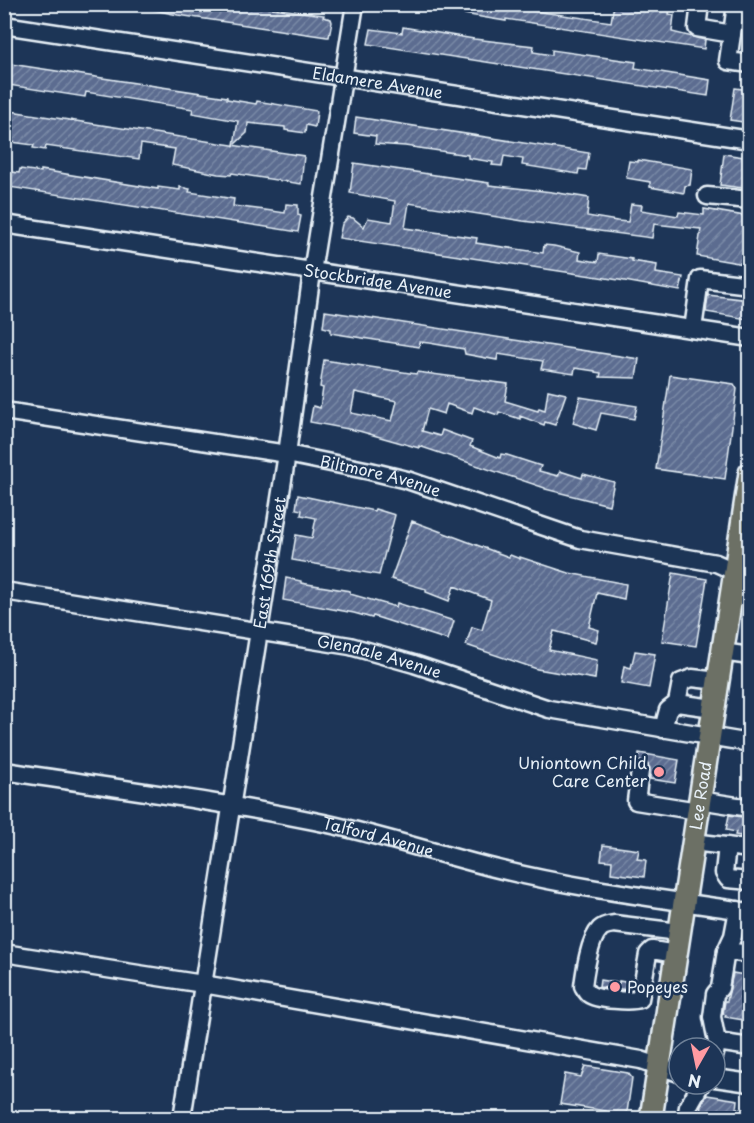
<svg xmlns="http://www.w3.org/2000/svg" width="754" height="1123" viewBox="0 0 754 1123" font-family="'Playpen Sans',sans-serif">
<style>
.building{fill:url(#building-hatch);stroke:#e8f1f8;stroke-width:1.5;fill-rule:evenodd}
.lines{fill:none;stroke-linecap:round;stroke-linejoin:round}
.minor-casing{stroke:#e8f1f8;stroke-width:21}
.major-casing{stroke:#e8f1f8;stroke-width:26}
.minor{stroke:#1d3557;stroke-width:16}
.major{stroke:#6c7065;stroke-width:21}
.poi-dot{fill:#ff9aa2;stroke:#1d3557;stroke-width:2}
.labels{text-anchor:middle;stroke-width:5;stroke-linejoin:round;paint-order:stroke}
.street-label{font-size:16px;fill:#e8f1f8;stroke:#1d3557}
.poi-label{font-size:16px;fill:#e8f1f8;stroke:#1d3557;text-anchor:end}
</style>
<defs>
<pattern id="building-hatch" width="6" height="6" patternUnits="userSpaceOnUse" patternTransform="scale(1.5)"><rect width="6" height="6" fill="#5b6c90"/><path d="M-1 1l2-2M0 6l6-6M5 7l2-2" fill="none" stroke="#7a89a6"/></pattern>
</defs>
<rect width="100%" height="100%" fill="#1d3557"/>
<filter id="ink" filterUnits="userSpaceOnUse"><feTurbulence type="fractalNoise" baseFrequency=".0167" numOctaves="2"/><feDisplacementMap in="SourceGraphic" scale="12" xChannelSelector="R" yChannelSelector="G"/><feConvolveMatrix kernelMatrix="1 2 1 2 8 2 1 2 1" color-interpolation-filters="sRGB"/></filter>
<g filter="url(#ink)">
<path class="building" d="M154 4H265L264 7 324 15 323 17 331 19 332 22 329 37H327L178 15 154 10Z
M447 4H520V8L528 10 611 22 614 4H671L669 14 674 15 672 32 705 40 704 49 506 19V21L487 18 446 11Z
M403 27 474 39 534 46 533 52 552 55V50L636 62 635 68 710 80 708 96 368 44 371 29 402 33Z
M4 63 227 97V99L256 104 257 101 317 111 315 127 306 125 305 133 285 130V127L248 123 247 133 234 145 238 121 192 113 193 109 86 92 85 97 8 85 9 80H4Z
M735 88 750 90V123L730 120Z
M4 110 304 156 301 184 232 173 231 175 218 174 172 165 175 149 141 144 139 159 46 146 45 150 33 148 34 145 4 141Z
M356 117 589 153 586 170 579 169 578 174 522 165 523 159 504 156 502 166 492 165 493 162 468 158V155L405 146 375 144 376 136 354 133Z
M724 154 750 158V189L720 185Z
M638 160 692 169 690 185 685 186 684 193 650 187V182L626 178 629 161 638 162Z
M354 163 489 183V185L552 192 589 198 587 216 617 221 628 222 631 204 642 205 641 210 678 216 679 212 704 215V209L750 217V265L697 256 701 229 654 224 652 238 523 221 409 203 405 228 477 238 476 243 543 253 544 245 554 246 580 252 579 259 598 262 599 254 632 259V261L657 265 656 273 683 277 680 291 619 280 339 238 342 224 348 217 353 218 364 227 368 218 392 222 395 201 350 193Z
M20 169 41 172V170L158 189V187L180 190V187L190 189 189 192 234 199 233 206 265 210 285 213 286 204 298 205V215L301 216 298 232 9 187 12 172 19 173Z
M708 295 749 300 747 319 706 312Z
M325 311 639 359 636 378 600 377 601 373 595 372V371L575 368 574 374 541 369 543 361 498 354 497 360 465 354 464 349 429 343 420 342 419 347 331 333V329L323 327Z
M324 360 416 374 417 372 508 384 505 401 538 411 539 408 545 410 548 390 566 394 555 425 545 422 544 425 520 416V419L499 412 498 415 474 407 472 413 447 404 444 414 428 409 422 431 440 436 442 430 472 441 470 446 500 458 501 454 507 455 541 466 539 471 558 476 560 471 582 478 583 474 614 482 609 505 545 489V488L419 446V448L359 431 310 422 313 406 320 408 323 388 320 387ZM355 392 397 401 392 421 351 413Z
M670 375 734 384 737 389 725 479 656 469Z
M580 397 637 406 634 419 601 413 596 430 573 423Z
M298 495 374 511 375 509 395 515 379 575 292 560 296 535 312 538 316 518 301 515 302 510 296 509Z
M412 521 509 557 510 555 520 559V557L569 573 626 584 624 599 597 593 589 627 599 630 596 642 554 631 549 650 597 660 595 679 537 669 466 645 472 627 482 630 491 600 454 586 449 601 426 592V589L391 579Z
M673 573 707 579 696 646 662 641Z
M286 578 301 581V583L350 591V594L396 607 397 603 454 621 448 640 373 616 372 618 354 613 283 600Z
M635 651 655 654 649 688 621 683 624 666 631 668Z
M639 753 679 760 675 783 650 779V768L646 762 638 761Z
M729 815 750 818V833H746L745 837 735 835 736 832 726 830Z
M603 845 639 850 637 859 646 860 644 877 611 873 612 861 601 860Z
M733 973 750 976V1021L725 1017 726 1015 723 1014 725 1001H727Z
M600 980 619 983V981L631 983 630 990 599 987Z
M585 1066 628 1073 632 1078 626 1119H598L606 1111 560 1104 565 1074 581 1077Z
M707 1095 738 1100 737 1109 750 1111V1119H699L701 1105Z"/>
<g class="lines">
<g class="minor-casing">
<g id="minor">
<path d="M700 4 697 28 732 34 728 61 750 64"/>
<path id="s1" d="M4 25 750 140"/>
<path d="M732 34 736 4"/>
<path d="M707 196 750 200"/>
<path id="s2" d="M4 224 750 338"/>
<path d="M693 329 700 279 750 285"/>
<path id="s3" d="M4 411 287 454 370 471 407 480 580 539 716 563 734 571 750 574"/>
<path id="s4" d="M4 591 350 646 414 664 549 709 750 743"/>
<path d="M722 652 750 656"/>
<path d="M677 703 713 708"/>
<path d="M663 729 668 710 677 703 681 682 692 678 718 681"/>
<path id="s5" d="M4 771C108 787 212 800 314 821 375 833 434 853 494 868 578 889 664 899 750 912"/>
<path d="M640 771 636 801 698 811"/>
<path d="M699 800 750 808"/>
<path d="M693 842 750 849"/>
<path d="M727 846 724 873 728 879 750 881"/>
<path d="M726 951 750 954"/>
<path d="M4 953 203 984 641 1060 679 1073"/>
<path d="M676 954 652 950 648 954 640 999C632 1002 597 1000 589 994 587 993 585 989 583 986 585 971 589 940 600 929 604 925 609 925 614 924L679 932"/>
<path d="M717 1042 750 1047"/>
<path d="M715 1054 717 1042 712 1017 715 994 720 988 726 951 733 936 738 910"/>
<path d="M715 1078 750 1083"/>
<path id="s6" d="M182 1118 287 454 312 272 355 4"/>
<path d="M686 1118 688 1107 701 1084"/>
</g>
</g>
<g class="major-casing">
<g id="major">
<path id="s7" d="M651 1118 750 473"/>
</g>
</g>
<use href="#minor" class="minor"/>
<use href="#major" class="major"/>
</g>
</g>
<g class="poi-dot">
<circle cx="659" cy="772" r="6"/>
<circle cx="615" cy="987" r="6"/>
</g>
<g class="labels">
<g class="street-label">
<text dy="6" stroke="none"><textPath href="#s1" startOffset="378">Eldamere Avenue</textPath></text>
<text dy="6" stroke="none"><textPath href="#s2" startOffset="378">Stockbridge Avenue</textPath></text>
<text dy="6" stroke="none"><textPath href="#s3" startOffset="382">Biltmore Avenue</textPath></text>
<text dy="6" stroke="none"><textPath href="#s6" startOffset="562">East 169th Street</textPath></text>
<text dy="6" stroke="none"><textPath href="#s4" startOffset="381">Glendale Avenue</textPath></text>
<text dy="6" stroke="none"><textPath href="#s7" startOffset="326">Lee Road</textPath></text>
<text dy="6" stroke="none"><textPath href="#s5" startOffset="380">Talford Avenue</textPath></text>
</g>
<g class="poi-label">
<text x="647" y="769">Uniontown Child<tspan x="647" dy="18">Care Center</tspan></text>
<text x="627" y="993" text-anchor="start">Popeyes</text>
</g>
</g>
<rect width="754" height="1123" fill="none" stroke="#1d3557" stroke-width="24"/>
<rect x="12" y="12" width="730" height="1099" fill="none" stroke="#e8f1f8" stroke-width="2" filter="url(#ink)"/>
<g transform="translate(697 1066) rotate(189)"><circle r="28" fill="#1d3557" stroke="#6e8097" stroke-width="1.5"/>
<path d="M0-4.5L10 22L0 15L-10 22Z" fill="#ff9aa2"/>
<text y="-9" font-size="16" font-weight="bold" text-anchor="middle" fill="#e8f1f8">N</text>
</g>
</svg>
